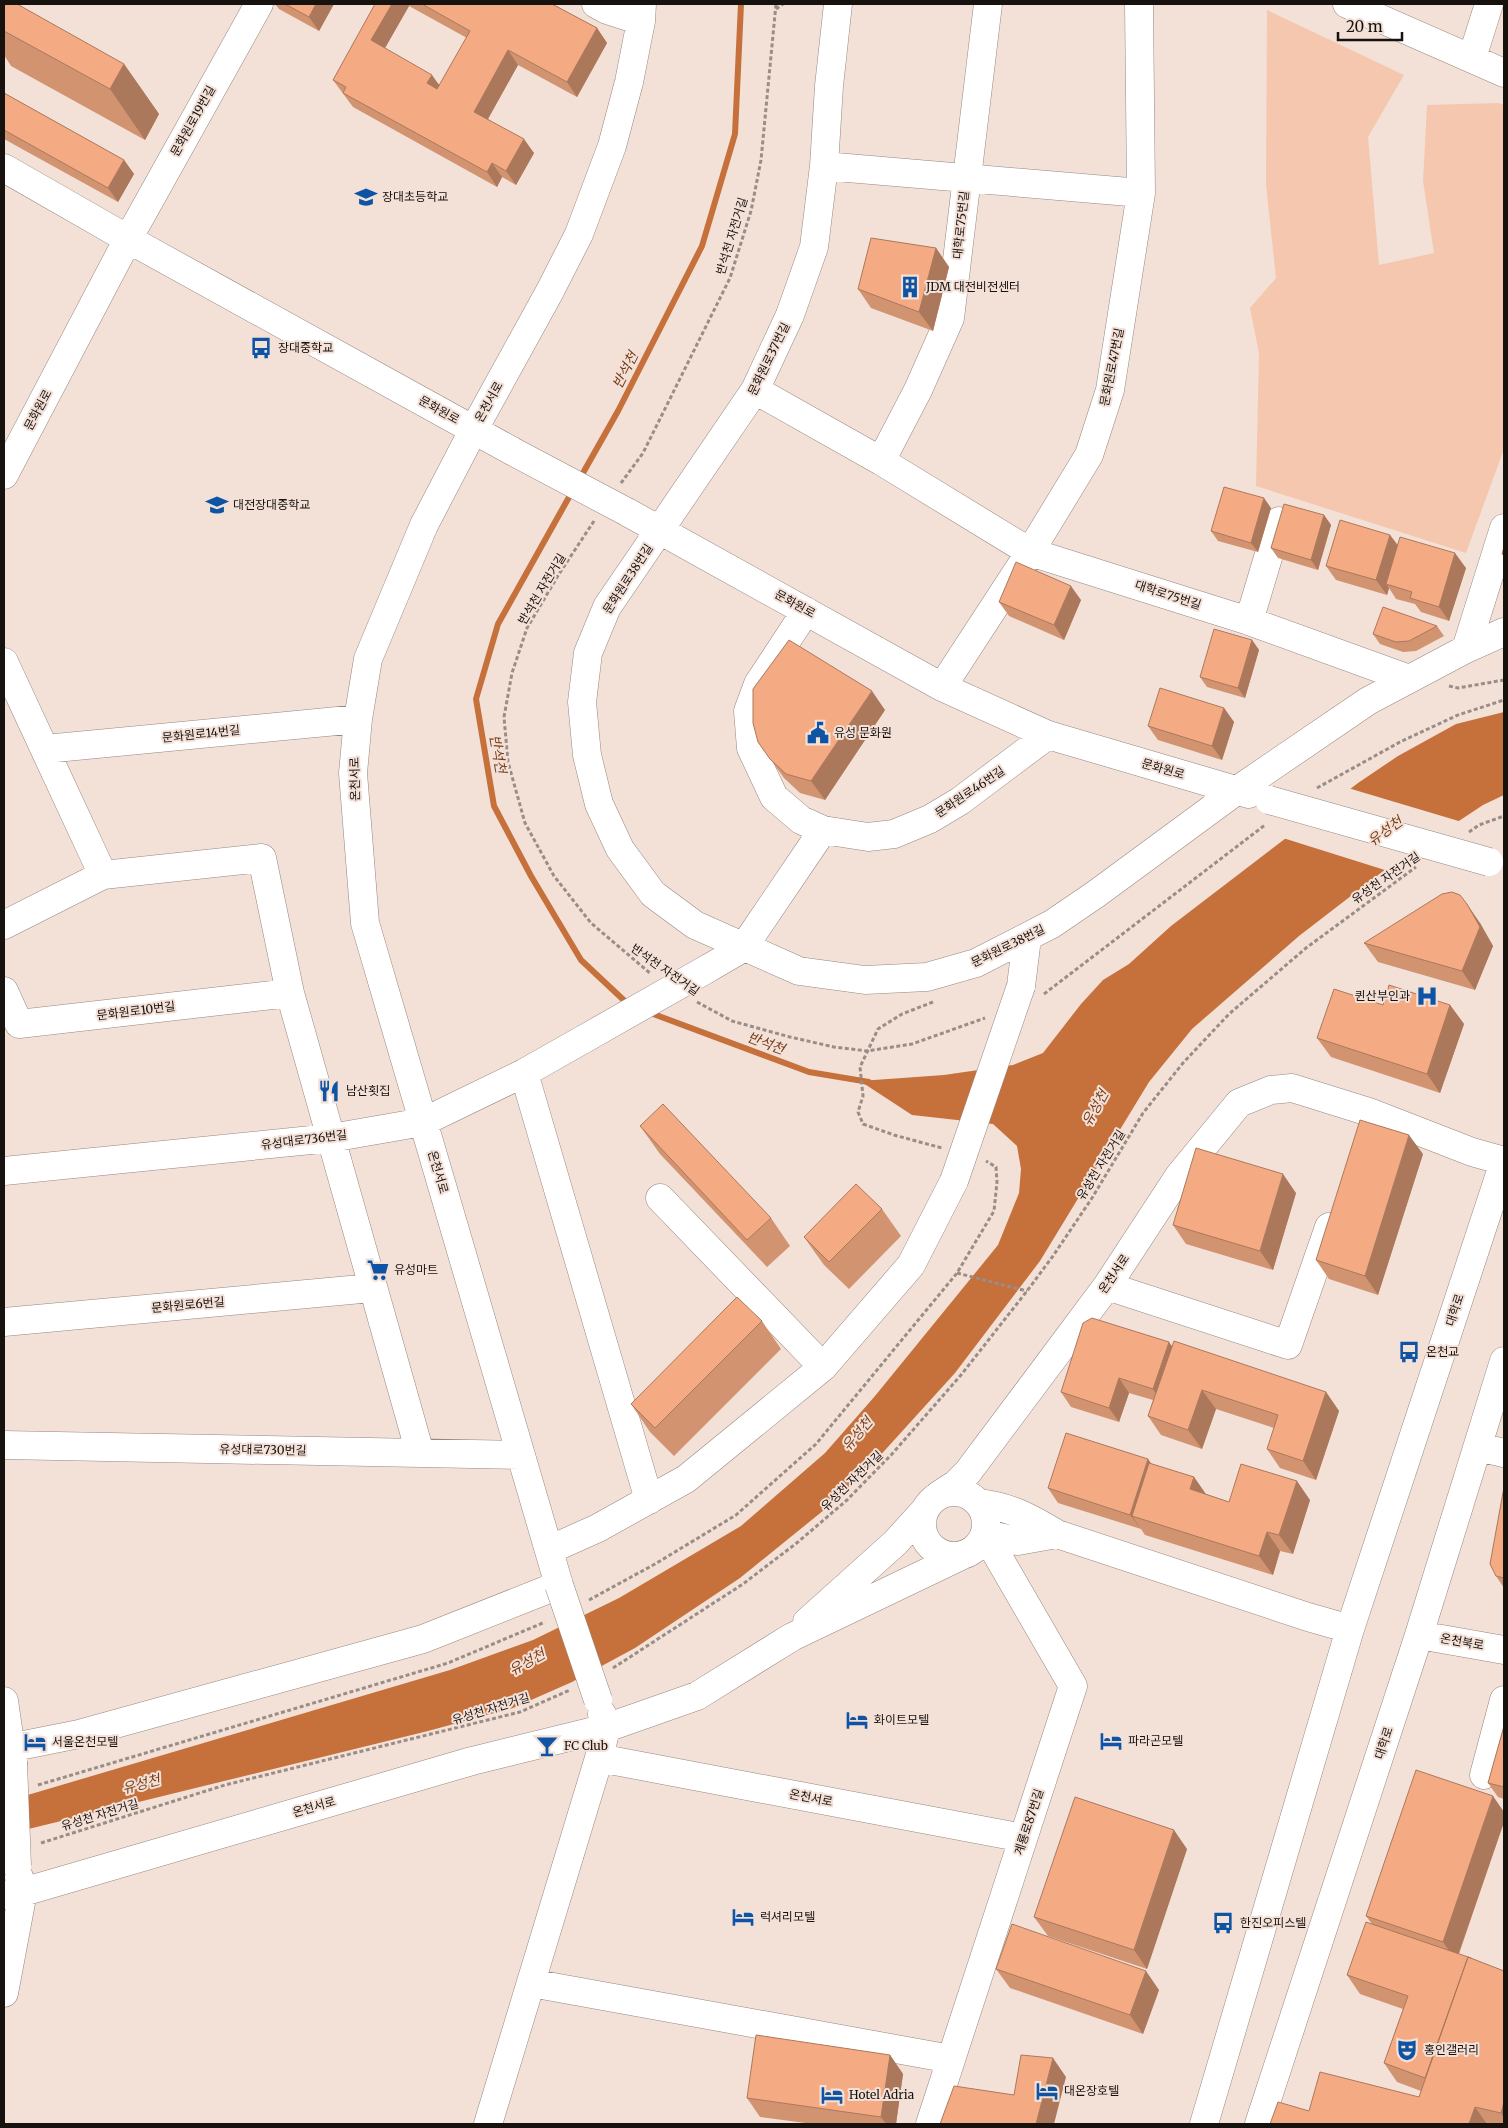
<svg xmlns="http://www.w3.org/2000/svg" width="1508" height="2128" viewBox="0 0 1508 2128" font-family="Merriweather,'Noto Sans KR',serif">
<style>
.green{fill:#f5c7ae}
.water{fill:#c6703c}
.pier{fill:#f3e1d8}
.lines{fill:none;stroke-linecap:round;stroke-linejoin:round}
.stream{stroke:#c6703c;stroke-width:6}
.minor-casing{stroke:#97877f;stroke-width:29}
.path{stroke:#9a8d86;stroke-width:3;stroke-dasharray:4 2.5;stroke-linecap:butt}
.minor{stroke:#fff;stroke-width:28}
.minor-bridge-casing{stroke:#97877f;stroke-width:29;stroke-linecap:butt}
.minor-bridge{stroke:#fff;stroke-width:28}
.wall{fill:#d29371;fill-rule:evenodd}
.shaded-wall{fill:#ab785c}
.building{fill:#f4ab83;stroke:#ab785c}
.labels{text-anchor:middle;stroke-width:4;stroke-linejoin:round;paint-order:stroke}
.street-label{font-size:12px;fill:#18120f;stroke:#f3e1d8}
.poi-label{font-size:12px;fill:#18120f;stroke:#f3e1d8;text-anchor:start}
.water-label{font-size:14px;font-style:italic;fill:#783e19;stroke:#f3e1d8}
</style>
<rect width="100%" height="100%" fill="#f3e1d8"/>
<path class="green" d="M1267 10 1404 75 1368 137 1379 265 1434 253 1423 181 1427 105 1499 103 1504 105V449L1466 553 1256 486 1259 354 1250 308 1276 278 1266 185Z"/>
<path class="water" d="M1504 712V795L1483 805 1382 872 1299 936 1192 1029 1149 1082 1040 1261 955 1373 867 1470 824 1510 740 1578 635 1648 572 1682 513 1708 428 1731 4 1835V1802L450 1670 533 1640 619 1598 741 1526 825 1453 875 1396 998 1245 1019 1193 1021 1169 1017 1146 993 1124 912 1115 860 1081 944 1075 1013 1065 1043 1053 1081 1004 1103 980 1129 964 1171 926 1358 783 1398 756 1456 724Z"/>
<path class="pier" d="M1348 788 1462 822 1388 871 1283 838Z"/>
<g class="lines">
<path class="stream" d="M579 480 618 411 702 246 735 134 741 4
M573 490 498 624 476 699 494 806 531 876 581 960 629 1005
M648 1012 809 1072 869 1082"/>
<g class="minor-casing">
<path id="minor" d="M596 4 607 10 641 21
M838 4 829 86 824 166 814 247 790 315 755 390 607 607 588 653 582 702 587 755 599 804 620 849 653 894 695 925 799 971 865 980 927 977 976 963 1052 924 1096 894 1236 791 1368 701 1466 649 1504 632
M1347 4 1504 73
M1472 58 1489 4
M824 166 1141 193
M4 168 128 239 512 451
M755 390 881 461 1030 552 1249 621 1409 679
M881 461 918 390 950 318 988 4
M4 475 128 239 259 4
M627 512 942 687 1048 735 1249 794
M806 611 758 684 748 711 751 748 774 797 801 820 823 830 868 837 894 834 930 819 960 801 1048 735
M1249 621 1279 521
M1466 649 1504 528
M4 662 103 875
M942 687 1030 552 1089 455 1110 390 1141 193 1139 4
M45 749 358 719
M4 925 103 875 262 858 290 993 420 1453
M707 969 743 948 823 830
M1021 986 1027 938
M4 991 19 1024 290 993
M524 1073 649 1500
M4 1171 331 1138 423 1122 524 1073 584 1039
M660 1198 823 1367
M1107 1286 1288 1345 1329 1227
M4 1322 372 1288
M4 1445 521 1455
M1478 1447 1504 1453
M922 1524a32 32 0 1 1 64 0a32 32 0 1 1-64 0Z
M939 1495 956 1484 968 1472 1107 1286 1179 1176 1239 1103 1271 1090 1292 1088 1369 1112 1472 1152 1504 1161
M978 1503C1011 1507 1029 1517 1057 1534L1308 1617 1350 1629
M985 1534 1018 1541 1057 1534
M549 1550 598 1528 686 1479 823 1367 911 1265 954 1181
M807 1622 895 1543 925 1510
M1419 1635 1504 1650
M4 1701 13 1763
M4 1749 79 1734 423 1639 559 1585 365 923 353 773 358 719 368 659 424 525 474 429 550 291 579 234 612 146 629 82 641 21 642 4
M599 1758 1023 1838
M1484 1775 1504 1700
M4 1895 23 1892 472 1761 606 1728 697 1696 792 1637 961 1556
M531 1983 951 2059
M4 1993 23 1892 19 1877
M488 2124 599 1758 606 1728 602 1714
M930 2124 1073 1686 985 1534
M1204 2124 1350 1629 1504 1162
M1259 2124 1419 1635 1504 1361"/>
</g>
<path class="path" d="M776 9 783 4
M621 483 643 453 730 278 751 211 761 160 776 4
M594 521 559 574 527 628 512 673 504 717 508 762 525 823 554 876 591 923 651 974
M1449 686 1458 688 1504 680
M1317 788 1400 742 1458 715 1504 700
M1469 832 1479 825 1504 816
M1044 994 1265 825
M697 1002 732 1021 790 1037 834 1047 867 1051 912 1044 985 1018
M933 1002 902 1014 878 1029 860 1067 863 1096 858 1112 863 1124 894 1135 942 1148
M957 1273 1027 1291
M589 1600 655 1564 736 1515 816 1444 957 1273 994 1211 997 1182 996 1167 986 1161
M613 1668 743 1584 798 1542 847 1500 892 1454 961 1375 1027 1291 1053 1256 1092 1198 1143 1113 1183 1063 1229 1014 1306 948 1416 867
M38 1785 448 1663 545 1622
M41 1843 225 1785 520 1712 570 1690"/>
<use href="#minor" class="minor"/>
<g class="minor-bridge-casing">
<path id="minor-bridge" d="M512 451 627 512
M1269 800 1489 862
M584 1039 707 969
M954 1181 1021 986
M559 1585 598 1700
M13 1763 17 1866"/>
</g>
<use href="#minor-bridge" class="minor-bridge"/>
</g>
<path class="wall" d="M4 4 124 64 159 114 145 140 11 66 4 55Z
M275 4H334L319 31 279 9Z
M376 4H552L597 28 607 43 577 97 518 65 488 119 534 153 516 185 502 177 497 187 353 107 333 80ZM409 6 467 38 440 85 385 48Z
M4 93 124 160 134 174 118 202 4 139Z
M936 248 949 267 933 331 871 308 858 289Z
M1271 508 1258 552 1218 541 1211 531Z
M1324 515 1331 525 1318 570 1278 558 1271 548Z
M1390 535 1398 545 1466 568 1449 621 1421 612 1415 604 1396 599 1389 588 1387 595 1336 580 1326 566Z
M1081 600 1064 640 1009 616 999 602Z
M1437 626 1444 636 1416 651 1403 652 1380 644 1373 634Z
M1252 640 1259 650 1245 698 1207 687 1200 677Z
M1224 708 1234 722 1222 760 1158 740 1148 726Z
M885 710 825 800 800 793 784 778 758 742Z
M1480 923 1493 946 1475 990 1378 962 1364 943Z
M1383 1005H1450L1464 1024 1440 1093 1331 1057 1317 1038Z
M640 1126 771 1218 790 1246 767 1267 660 1154Z
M1423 1154 1378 1295 1329 1279 1316 1260Z
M1296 1193 1273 1270 1186 1244 1173 1225Z
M882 1209 901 1236 849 1289 824 1265 804 1237Z
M762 1321 781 1349 674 1456 650 1432 631 1404Z
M1172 1347 1326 1392 1339 1411 1316 1480 1280 1468 1267 1449 1274 1428 1216 1409 1202 1449 1161 1435 1148 1416 1153 1400 1129 1393 1119 1422 1071 1407 1061 1392Z
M1148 1459 1151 1464 1194 1477 1206 1494 1229 1502 1310 1500 1293 1554 1280 1551 1273 1575 1145 1535 1141 1529 1058 1503 1048 1488Z
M1504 1487V1588L1496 1576Z
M1504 1726V1799L1498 1797 1488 1783Z
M1504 1822 1459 1954 1504 1971V2124H1270L1309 2111 1419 2097 1421 2091 1397 2082 1384 2063 1403 2009 1360 1994 1347 1975 1372 1924 1366 1916Z
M1187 1849 1147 1969 1048 1936 1034 1917Z
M996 1969 1159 1990 1143 2034 1010 1988Z
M890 2055 903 2074 896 2124H813L760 2117 747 2098Z"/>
<path class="shaded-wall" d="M316 4H334L319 31 309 17Z
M392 4H408L409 6 381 55 371 40Z
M597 28 607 43 577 97 567 82Z
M508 50 518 65 484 126 474 112Z
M124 64 159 114 145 140 110 89Z
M432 75 442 89 437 98 427 83Z
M524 139 534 153 516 185 506 171Z
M124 160 134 174 118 202 108 188Z
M492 163 502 177 497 187 487 172Z
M936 248 949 267 933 331 919 312Z
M1264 498 1271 508 1258 552 1251 543Z
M1324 515 1331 525 1318 570 1311 560Z
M1390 535 1400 549 1386 584 1389 588 1387 595 1376 580Z
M1455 553 1466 568 1449 621 1439 607Z
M1071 586 1081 600 1064 640 1054 625Z
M1252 640 1259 650 1245 698 1238 688Z
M872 691 885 710 825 800 811 781Z
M1224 708 1234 722 1222 760 1212 746Z
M1467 904 1480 923 1493 946 1475 990 1462 971Z
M1450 1005 1464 1024 1440 1093 1427 1074Z
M1409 1135 1423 1154 1378 1295 1365 1276Z
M1283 1174 1296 1193 1273 1270 1260 1251Z
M1169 1342 1179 1356 1163 1404 1153 1389Z
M1119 1378 1129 1393 1119 1422 1109 1408Z
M1202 1390 1216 1409 1202 1449 1188 1430Z
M1326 1392 1339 1411 1316 1480 1303 1461Z
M1148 1459 1158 1474 1132 1516 1141 1529 1130 1515Z
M1194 1477 1207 1496 1190 1489Z
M1297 1481 1310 1500 1293 1554 1279 1535Z
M1267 1532 1280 1551 1273 1575 1259 1556Z
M1493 1796 1504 1812V1822L1456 1961 1443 1942Z
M1174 1830 1187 1849 1147 1969 1134 1950Z
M1146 1971 1159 1990 1143 2034 1130 2015Z
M890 2055 903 2074 896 2124H886L881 2117Z
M1053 2058 1066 2077 1054 2124H1036Z
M1504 2102V2118L1501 2113Z
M1475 2107 1487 2124H1469Z"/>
<path class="building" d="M4 4H17L124 64 110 89 4 31Z
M285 4H316L309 17Z
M375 4H392L371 40 432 75 427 83 437 89 470 31 422 4H552L597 28 567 82 508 50 474 112 524 139 506 171 492 163 487 172 343 93 346 87 333 80Z
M4 93 124 160 108 188 4 130Z
M871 238 936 248 919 312 858 289Z
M1224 487 1264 498 1251 543 1211 531Z
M1284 504 1324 515 1311 560 1271 548Z
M1340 520 1390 535 1376 580 1326 566Z
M1400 537 1455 553 1439 607 1410 598 1412 592 1386 584Z
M1504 547V555L1502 554Z
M1016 562 1071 586 1054 625 999 602Z
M1383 607 1437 626 1409 641 1396 642 1373 634Z
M1214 629 1252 640 1238 688 1200 677Z
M789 640 872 691 811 781 786 774 770 759 758 742 753 723V689Z
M1160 688 1224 708 1212 746 1148 726Z
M1452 892 1460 895 1467 904 1480 927 1462 971 1364 943 1442 894Z
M1389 985 1450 1005 1427 1074 1317 1038 1334 989 1383 1005Z
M663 1104 771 1218 747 1240 640 1126Z
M1360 1120 1409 1135 1365 1276 1316 1260Z
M1196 1148 1283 1174 1260 1251 1173 1225Z
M856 1184 882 1209 829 1262 804 1237Z
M737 1297 762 1321 655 1428 631 1404Z
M1092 1318 1169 1342 1153 1389 1119 1378 1109 1408 1061 1392 1083 1323Z
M1174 1341 1326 1392 1303 1461 1267 1449 1278 1415 1202 1390 1188 1430 1148 1416Z
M1066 1433 1148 1459 1130 1515 1048 1488Z
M1149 1463 1194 1477 1190 1489 1229 1502 1241 1464 1297 1481 1279 1535 1267 1532 1259 1556 1132 1516Z
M1504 1487V1578L1496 1576 1490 1564Z
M1504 1726V1787L1488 1783Z
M1416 1770 1493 1796 1443 1942 1366 1916Z
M1075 1797 1174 1830 1134 1950 1034 1917Z
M1366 1922 1471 1958 1468 1957 1425 2078 1384 2063 1408 1996 1347 1975Z
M1012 1924 1146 1971 1130 2015 996 1969Z
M1468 1957 1504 1971V2102L1501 2113 1475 2107 1469 2124H1270L1278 2102 1309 2111 1320 2072 1419 2097Z
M756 2035 890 2055 881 2117 747 2098Z
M1021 2055 1053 2058 1036 2124H940L954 2086 1014 2095Z"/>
<defs>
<g id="school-bare" transform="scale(1.725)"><path d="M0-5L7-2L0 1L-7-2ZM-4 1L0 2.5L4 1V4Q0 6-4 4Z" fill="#0f54a4" stroke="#f3e1d8" stroke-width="2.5" paint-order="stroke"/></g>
<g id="building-bare" transform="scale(1.725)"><path d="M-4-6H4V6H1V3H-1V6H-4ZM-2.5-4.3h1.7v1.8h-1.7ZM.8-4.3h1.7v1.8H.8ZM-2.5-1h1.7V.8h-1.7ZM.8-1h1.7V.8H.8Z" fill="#0f54a4" stroke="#f3e1d8" stroke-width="2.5" paint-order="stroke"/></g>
<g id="bus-bare" transform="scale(1.725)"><path d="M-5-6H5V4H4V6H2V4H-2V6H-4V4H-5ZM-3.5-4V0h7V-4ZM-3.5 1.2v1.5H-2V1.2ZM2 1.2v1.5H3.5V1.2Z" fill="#0f54a4" stroke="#f3e1d8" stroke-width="2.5" paint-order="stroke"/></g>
<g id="civic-bare" transform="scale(1.725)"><path d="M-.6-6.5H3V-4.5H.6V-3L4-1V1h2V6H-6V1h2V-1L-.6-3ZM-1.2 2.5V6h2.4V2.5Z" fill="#0f54a4" stroke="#f3e1d8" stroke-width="2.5" paint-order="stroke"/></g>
<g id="hospital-bare" transform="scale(1.725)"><path d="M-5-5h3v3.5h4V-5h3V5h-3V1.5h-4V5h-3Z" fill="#0f54a4" stroke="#f3e1d8" stroke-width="2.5" paint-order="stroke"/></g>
<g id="restaurant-bare" transform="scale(1.725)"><path d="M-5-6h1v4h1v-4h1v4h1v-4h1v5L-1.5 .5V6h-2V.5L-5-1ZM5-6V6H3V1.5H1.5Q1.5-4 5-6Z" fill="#0f54a4" stroke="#f3e1d8" stroke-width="2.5" paint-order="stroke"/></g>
<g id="supermarket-bare" transform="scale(1.725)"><path d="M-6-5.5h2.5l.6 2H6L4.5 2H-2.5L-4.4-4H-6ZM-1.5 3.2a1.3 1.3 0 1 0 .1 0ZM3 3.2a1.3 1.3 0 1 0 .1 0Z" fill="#0f54a4" stroke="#f3e1d8" stroke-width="2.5" paint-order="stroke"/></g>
<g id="hotel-bare" transform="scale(1.725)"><path d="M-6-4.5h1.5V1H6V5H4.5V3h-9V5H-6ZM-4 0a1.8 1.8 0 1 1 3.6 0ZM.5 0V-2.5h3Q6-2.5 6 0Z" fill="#0f54a4" stroke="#f3e1d8" stroke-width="2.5" paint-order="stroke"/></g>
<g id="bar-bare" transform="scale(1.725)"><path d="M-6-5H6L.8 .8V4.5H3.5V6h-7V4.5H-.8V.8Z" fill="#0f54a4" stroke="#f3e1d8" stroke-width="2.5" paint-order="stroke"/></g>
<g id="theatre-bare" transform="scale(1.725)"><path d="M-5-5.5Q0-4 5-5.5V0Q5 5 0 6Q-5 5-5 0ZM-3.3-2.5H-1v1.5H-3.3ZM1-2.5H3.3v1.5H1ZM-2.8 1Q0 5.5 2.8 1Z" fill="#0f54a4" stroke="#f3e1d8" stroke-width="2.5" paint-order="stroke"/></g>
</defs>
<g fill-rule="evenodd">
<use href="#school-bare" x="366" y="197"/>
<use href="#building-bare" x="910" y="287"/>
<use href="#bus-bare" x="261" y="348"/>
<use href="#school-bare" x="217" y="505"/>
<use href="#civic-bare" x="818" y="733"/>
<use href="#hospital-bare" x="1427" y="996"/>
<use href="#restaurant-bare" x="329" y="1091"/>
<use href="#supermarket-bare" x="378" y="1270"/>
<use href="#bus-bare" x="1409" y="1352"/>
<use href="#hotel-bare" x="857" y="1720"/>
<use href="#hotel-bare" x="1111" y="1741"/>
<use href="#hotel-bare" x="35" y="1742"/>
<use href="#bar-bare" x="547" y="1746"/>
<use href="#hotel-bare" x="743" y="1917"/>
<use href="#bus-bare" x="1223" y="1923"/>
<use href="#theatre-bare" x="1407" y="2050"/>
<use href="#hotel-bare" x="1047" y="2091"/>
<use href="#hotel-bare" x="832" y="2095"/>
</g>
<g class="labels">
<g class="street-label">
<text transform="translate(193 121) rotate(-61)" y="4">문화원로19번길</text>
<text transform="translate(961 225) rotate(-84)" y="4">대학로75번길</text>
<text transform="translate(732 236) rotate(-73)" y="4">반석천 자전거길</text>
<text transform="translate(769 359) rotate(-64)" y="4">문화원로37번길</text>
<text transform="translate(1112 367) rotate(-79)" y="4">문화원로47번길</text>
<text transform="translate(489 402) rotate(-61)" y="4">온천서로</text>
<text transform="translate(38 410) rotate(-62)" y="4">문화원로</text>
<text transform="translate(439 410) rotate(29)" y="4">문화원로</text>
<text transform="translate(628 579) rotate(-57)" y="4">문화원로38번길</text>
<text transform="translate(542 589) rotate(-59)" y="4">반석천 자전거길</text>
<text transform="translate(1168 595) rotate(18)" y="4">대학로75번길</text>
<text transform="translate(795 604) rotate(29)" y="4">문화원로</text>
<text transform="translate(201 734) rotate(-6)" y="4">문화원로14번길</text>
<text transform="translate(1163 769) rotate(16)" y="4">문화원로</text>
<text transform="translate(355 779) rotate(-91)" y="4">온천서로</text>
<text transform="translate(970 792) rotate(-34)" y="4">문화원로46번길</text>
<text transform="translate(1386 878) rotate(-35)" y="4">유성천 자전거길</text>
<text transform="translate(1008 946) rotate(-26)" y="4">문화원로38번길</text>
<text transform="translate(665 970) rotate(35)" y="4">반석천 자전거길</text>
<text transform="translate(136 1011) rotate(-7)" y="4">문화원로10번길</text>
<text transform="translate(304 1140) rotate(-7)" y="4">유성대로736번길</text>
<text transform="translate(1101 1165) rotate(-58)" y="4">유성천 자전거길</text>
<text transform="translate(438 1172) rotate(74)" y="4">온천서로</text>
<text transform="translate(1114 1274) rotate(-56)" y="4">온천서로</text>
<text transform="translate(188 1305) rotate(-5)" y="4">문화원로6번길</text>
<text transform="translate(1455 1310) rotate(-72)" y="4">대학로</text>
<text transform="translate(263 1450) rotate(1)" y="4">유성대로730번길</text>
<text transform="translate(852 1481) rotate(-44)" y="4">유성천 자전거길</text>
<text transform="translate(1462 1642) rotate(10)" y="4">온천북로</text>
<text transform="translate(491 1709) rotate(-17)" y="4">유성천 자전거길</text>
<text transform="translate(1384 1743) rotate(-72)" y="4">대학로</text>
<text transform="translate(811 1798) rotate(11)" y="4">온천서로</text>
<text transform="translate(314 1807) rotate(-16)" y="4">온천서로</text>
<text transform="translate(100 1815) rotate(-17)" y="4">유성천 자전거길</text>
<text transform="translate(1029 1822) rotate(-72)" y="4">계룡로87번길</text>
</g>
<g class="poi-label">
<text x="382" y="201">장대초등학교</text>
<text x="926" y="291">JDM 대전비전센터</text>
<text x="278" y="352">장대중학교</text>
<text x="233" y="509">대전장대중학교</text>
<text x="834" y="737">유성 문화원</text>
<text x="1410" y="1000" text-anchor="end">퀸산부인과</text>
<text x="346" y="1095">남산횟집</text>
<text x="394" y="1274">유성마트</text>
<text x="1426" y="1356">온천교</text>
<text x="874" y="1724">화이트모텔</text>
<text x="1128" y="1745">파라곤모텔</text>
<text x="52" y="1746">서울온천모텔</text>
<text x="564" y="1750">FC Club</text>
<text x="760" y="1921">럭셔리모텔</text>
<text x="1240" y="1927">한진오피스텔</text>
<text x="1424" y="2054">홍인갤러리</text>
<text x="1064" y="2095">대온장호텔</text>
<text x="849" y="2099">Hotel Adria</text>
</g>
<g class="water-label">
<text transform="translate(625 370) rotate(-63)" y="5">반석천</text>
<text transform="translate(498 754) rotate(80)" y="5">반석천</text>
<text transform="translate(1385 831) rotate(-36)" y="5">유성천</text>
<text transform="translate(766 1043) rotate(20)" y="5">반석천</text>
<text transform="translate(1095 1108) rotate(-61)" y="5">유성천</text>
<text transform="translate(857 1434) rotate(-50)" y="5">유성천</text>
<text transform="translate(527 1662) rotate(-29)" y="5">유성천</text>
<text transform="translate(141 1784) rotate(-15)" y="5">유성천</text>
</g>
</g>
<rect width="1508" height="2128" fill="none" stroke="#18120f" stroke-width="10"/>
<path d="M1338 32v8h64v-8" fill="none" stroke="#18120f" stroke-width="2.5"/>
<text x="1346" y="32" font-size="15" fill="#18120f" stroke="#f3e1d8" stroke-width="4" paint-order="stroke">20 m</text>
</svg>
